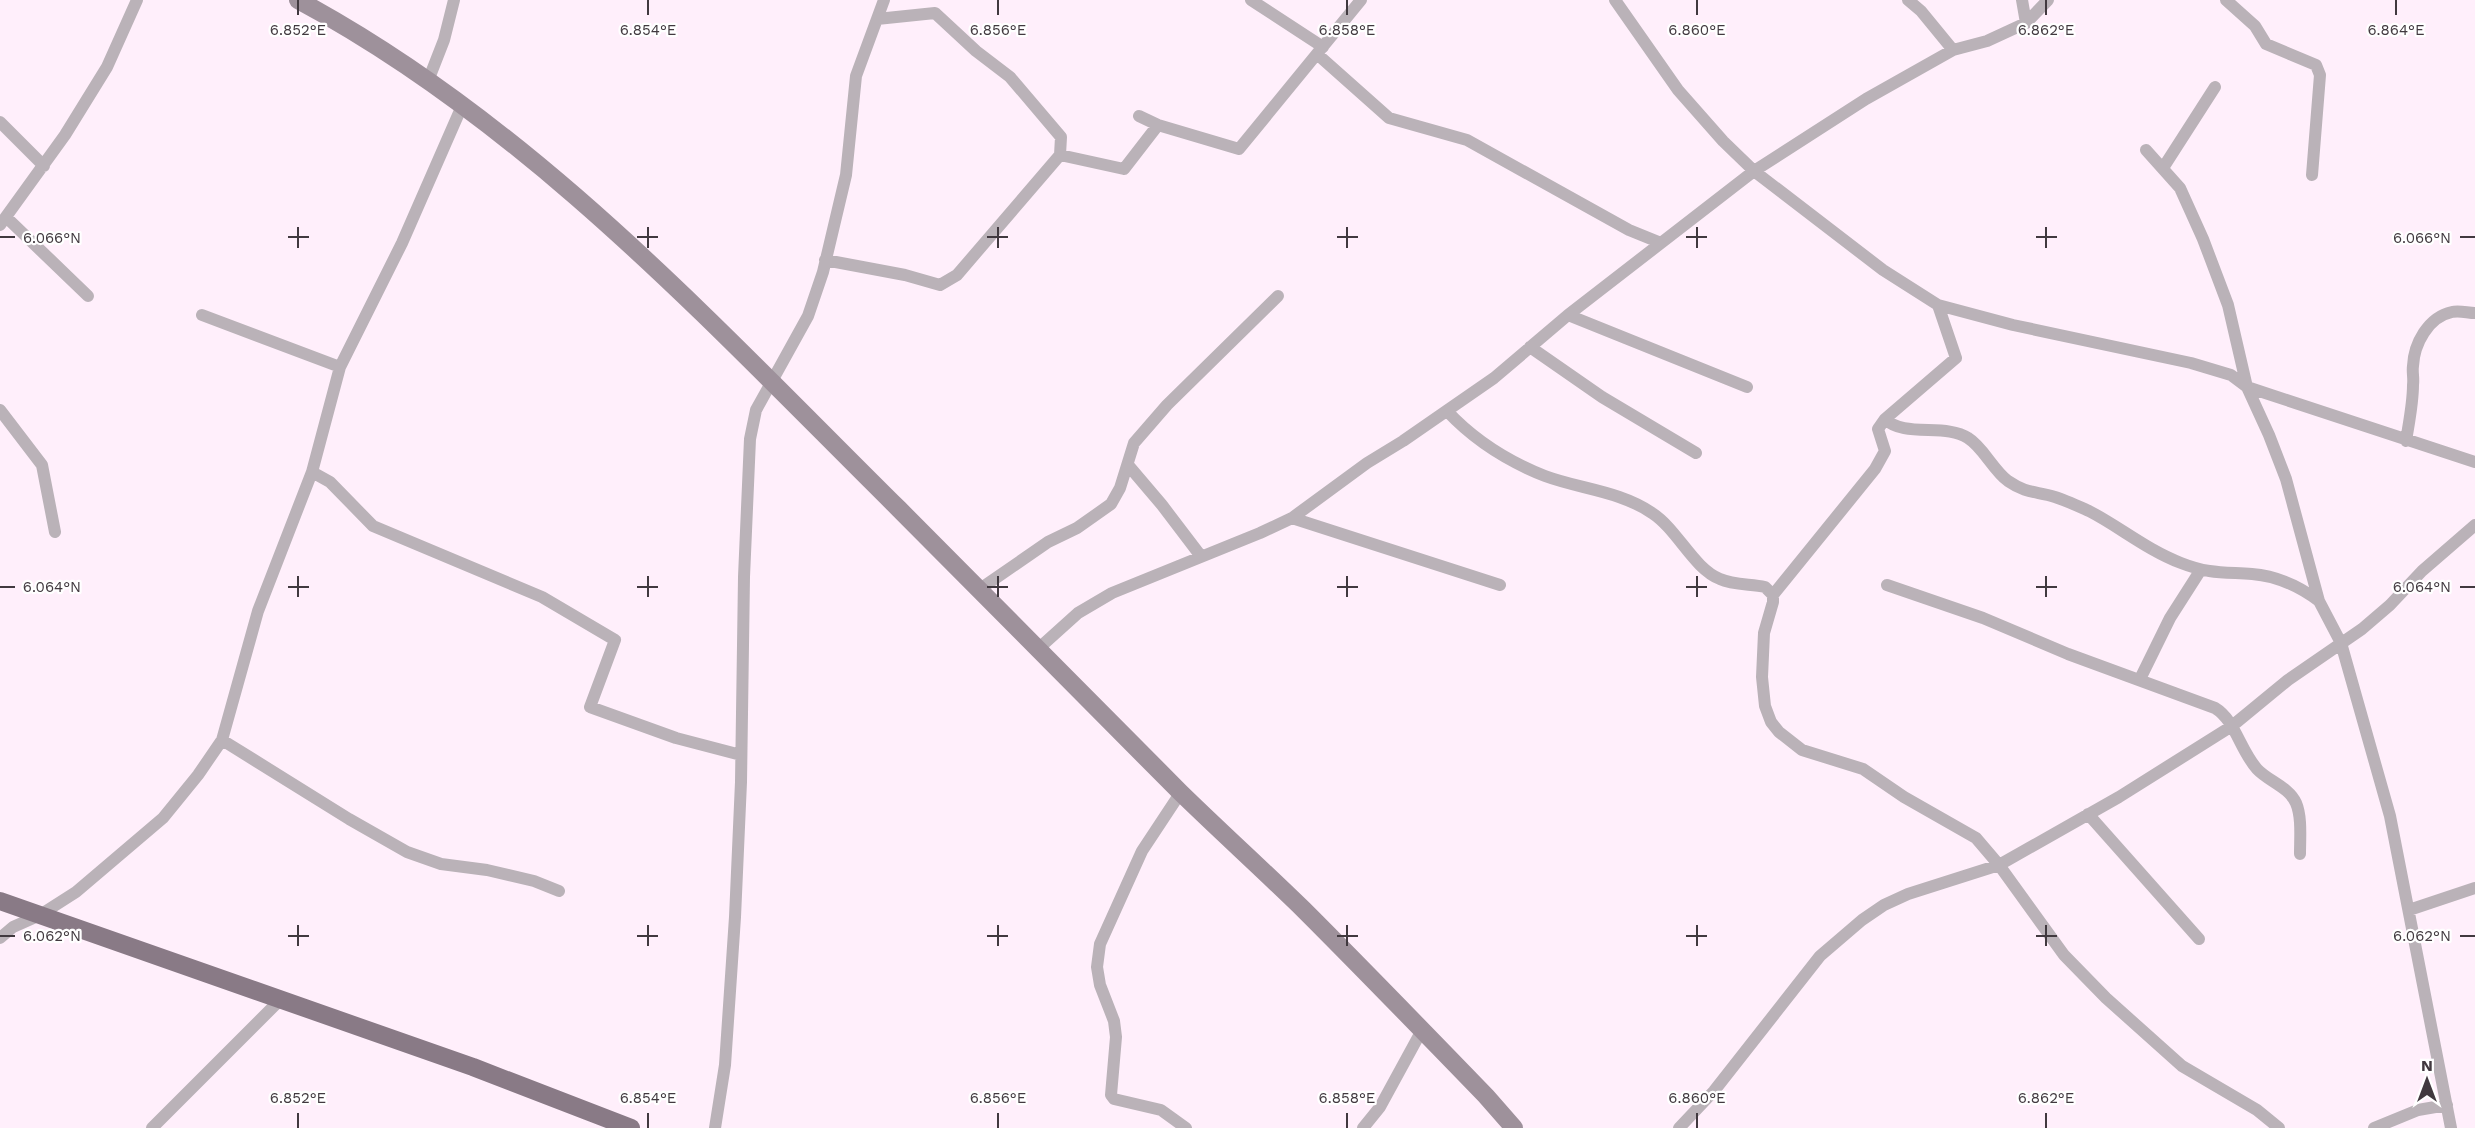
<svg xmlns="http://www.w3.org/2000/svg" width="2475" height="1128" viewBox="0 0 2475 1128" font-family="'Work Sans',sans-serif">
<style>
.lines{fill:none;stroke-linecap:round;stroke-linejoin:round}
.street{stroke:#bab2b8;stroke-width:12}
.secondary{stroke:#9e919b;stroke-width:18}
.primary{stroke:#897a86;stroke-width:18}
.ticks{fill:none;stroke:#41393f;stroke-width:2}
.ticks-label{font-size:15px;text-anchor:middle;fill:#41393f;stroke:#fff;stroke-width:4.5;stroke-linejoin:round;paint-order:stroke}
</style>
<rect width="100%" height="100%" fill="#ffeffb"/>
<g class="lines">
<path class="street" d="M1251 0 1323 47
M1615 0 1678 90 1723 141 1754 171 1883 270 1938 305 2013 325 2191 363 2231 375 2247 387 2475 462
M1908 0 1921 11 1953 50
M2022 0 2026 23
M2226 0 2255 26 2266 44 2316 65 2320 75 2312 175
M1317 54 1389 118 1467 140 1629 230 1661 243
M428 81 444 40 454 0
M1139 116 1158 125 1239 149 1361 0
M0 122 44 166
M2146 150 2180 188 2203 239 2228 305 2247 387 2269 435 2286 479 2319 601 2341 643 2390 816 2451 1128
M1060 155 1124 169 1158 125
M2163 168 2215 87
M7 218 88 296
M0 225 65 135 107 67 137 0
M825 260 905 275 940 285 957 275 1060 155 1061 137 1010 77 976 51 935 13 877 19
M202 315 340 367
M1568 315 1747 387
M1530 347 1602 397 1696 453
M0 410 42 465 55 532
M1447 411C1475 441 1507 461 1545 476 1580 489 1620 491 1652 513 1678 530 1693 568 1720 579 1733 585 1751 584 1765 587L1773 595V602L1764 633 1762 677 1765 706 1771 722 1779 732 1802 750 1863 769 1904 797 1976 838 1999 865 2064 955 2106 998 2182 1066 2257 1110 2279 1128
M1885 419C1904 438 1946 423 1968 438 1983 447 1993 470 2008 481 2027 494 2036 491 2055 497 2065 500 2080 507 2089 511 2120 527 2147 550 2181 563 2209 574 2223 572 2252 574 2277 576 2299 586 2319 601
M2406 441C2409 422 2413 403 2413 385 2414 378 2412 372 2413 366 2414 344 2428 317 2452 312 2459 310 2468 313 2475 313
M1128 465 1162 505 1200 555
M312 472 330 482 373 526 542 597 615 640 590 707 676 738 741 755
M1292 518 1500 585
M1887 585 1983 618 2068 654 2215 708C2235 720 2240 750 2257 769 2268 781 2289 787 2296 803 2302 817 2300 838 2300 854
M980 589 1048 542 1077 528 1111 504 1120 488 1134 443 1167 405 1278 296
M1773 595 1875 469 1885 451 1878 429 1885 419 1956 358 1938 305
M1038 649 1078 613 1112 593 1260 533 1292 518 1367 463 1403 441 1494 378 1568 315 1754 171 1866 99 1953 50 1987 41 2026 23 2048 0
M2140 679 2170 618 2200 571
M222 740 349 819 407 852 441 864 487 870 534 881 559 891
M1181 792 1142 851 1100 944 1097 967 1100 985 1114 1021 1116 1037 1111 1095 1114 1099 1161 1110 1186 1128
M2088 814 2199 939
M2409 910 2475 888
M0 938 13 927 40 915 76 892 163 818 198 775 222 740 258 611 312 472 340 367 402 243 462 106
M152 1128 281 999
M715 1128 725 1065 735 917 741 782 744 577 750 439 756 410 808 316 823 272 846 175 856 76 884 0
M1363 1128 1380 1107 1422 1030
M1679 1128 1714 1091 1820 956 1862 920 1884 905 1908 894 1999 865 2119 797 2232 726 2288 680 2362 629 2390 605 2422 571 2475 525
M2374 1128 2418 1110 2447 1105"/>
<path class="secondary" d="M298 0C531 125 713 325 899 509 993 603 1086 698 1180 792 1221 832 1263 870 1304 910 1365 971 1426 1034 1486 1096L1514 1128"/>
<path class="primary" d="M0 901 473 1067 631 1128"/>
</g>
<path class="ticks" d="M298 0V15M648 0V15M998 0V15M1347 0V15M1697 0V15M2046 0V15M2396 0V15M298 227V248M648 227V248M998 227V248M1347 227V248M1697 227V248M2046 227V248M0 237H15M288 237H309M637 237H658M987 237H1008M1337 237H1358M1686 237H1707M2036 237H2057M2460 237H2475M298 576V597M648 576V597M998 576V597M1347 576V597M1697 576V597M2046 576V597M0 587H15M288 587H309M637 587H658M987 587H1008M1337 587H1358M1686 587H1707M2036 587H2057M2460 587H2475M298 925V946M648 925V946M998 925V946M1347 925V946M1697 925V946M2046 925V946M0 936H15M288 936H309M637 936H658M987 936H1008M1337 936H1358M1686 936H1707M2036 936H2057M2460 936H2475M298 1113V1128M648 1113V1128M998 1113V1128M1347 1113V1128M1697 1113V1128M2046 1113V1128"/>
<g class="ticks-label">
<text x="298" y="35">6.852°E</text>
<text x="648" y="35">6.854°E</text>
<text x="998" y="35">6.856°E</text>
<text x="1347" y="35">6.858°E</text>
<text x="1697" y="35">6.860°E</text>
<text x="2046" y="35">6.862°E</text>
<text x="2396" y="35">6.864°E</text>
<text x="52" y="243">6.066°N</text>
<text x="2422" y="243">6.066°N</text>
<text x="52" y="592">6.064°N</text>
<text x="2422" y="592">6.064°N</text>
<text x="52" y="941">6.062°N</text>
<text x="2422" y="941">6.062°N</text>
<text x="298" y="1103">6.852°E</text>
<text x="648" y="1103">6.854°E</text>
<text x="998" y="1103">6.856°E</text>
<text x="1347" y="1103">6.858°E</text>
<text x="1697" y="1103">6.860°E</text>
<text x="2046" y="1103">6.862°E</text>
</g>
<g transform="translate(2427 1080)" stroke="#ffffff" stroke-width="4.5" paint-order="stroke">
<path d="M0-4.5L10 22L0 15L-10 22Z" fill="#41393f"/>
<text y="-9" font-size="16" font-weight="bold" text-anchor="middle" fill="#41393f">N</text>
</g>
</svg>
